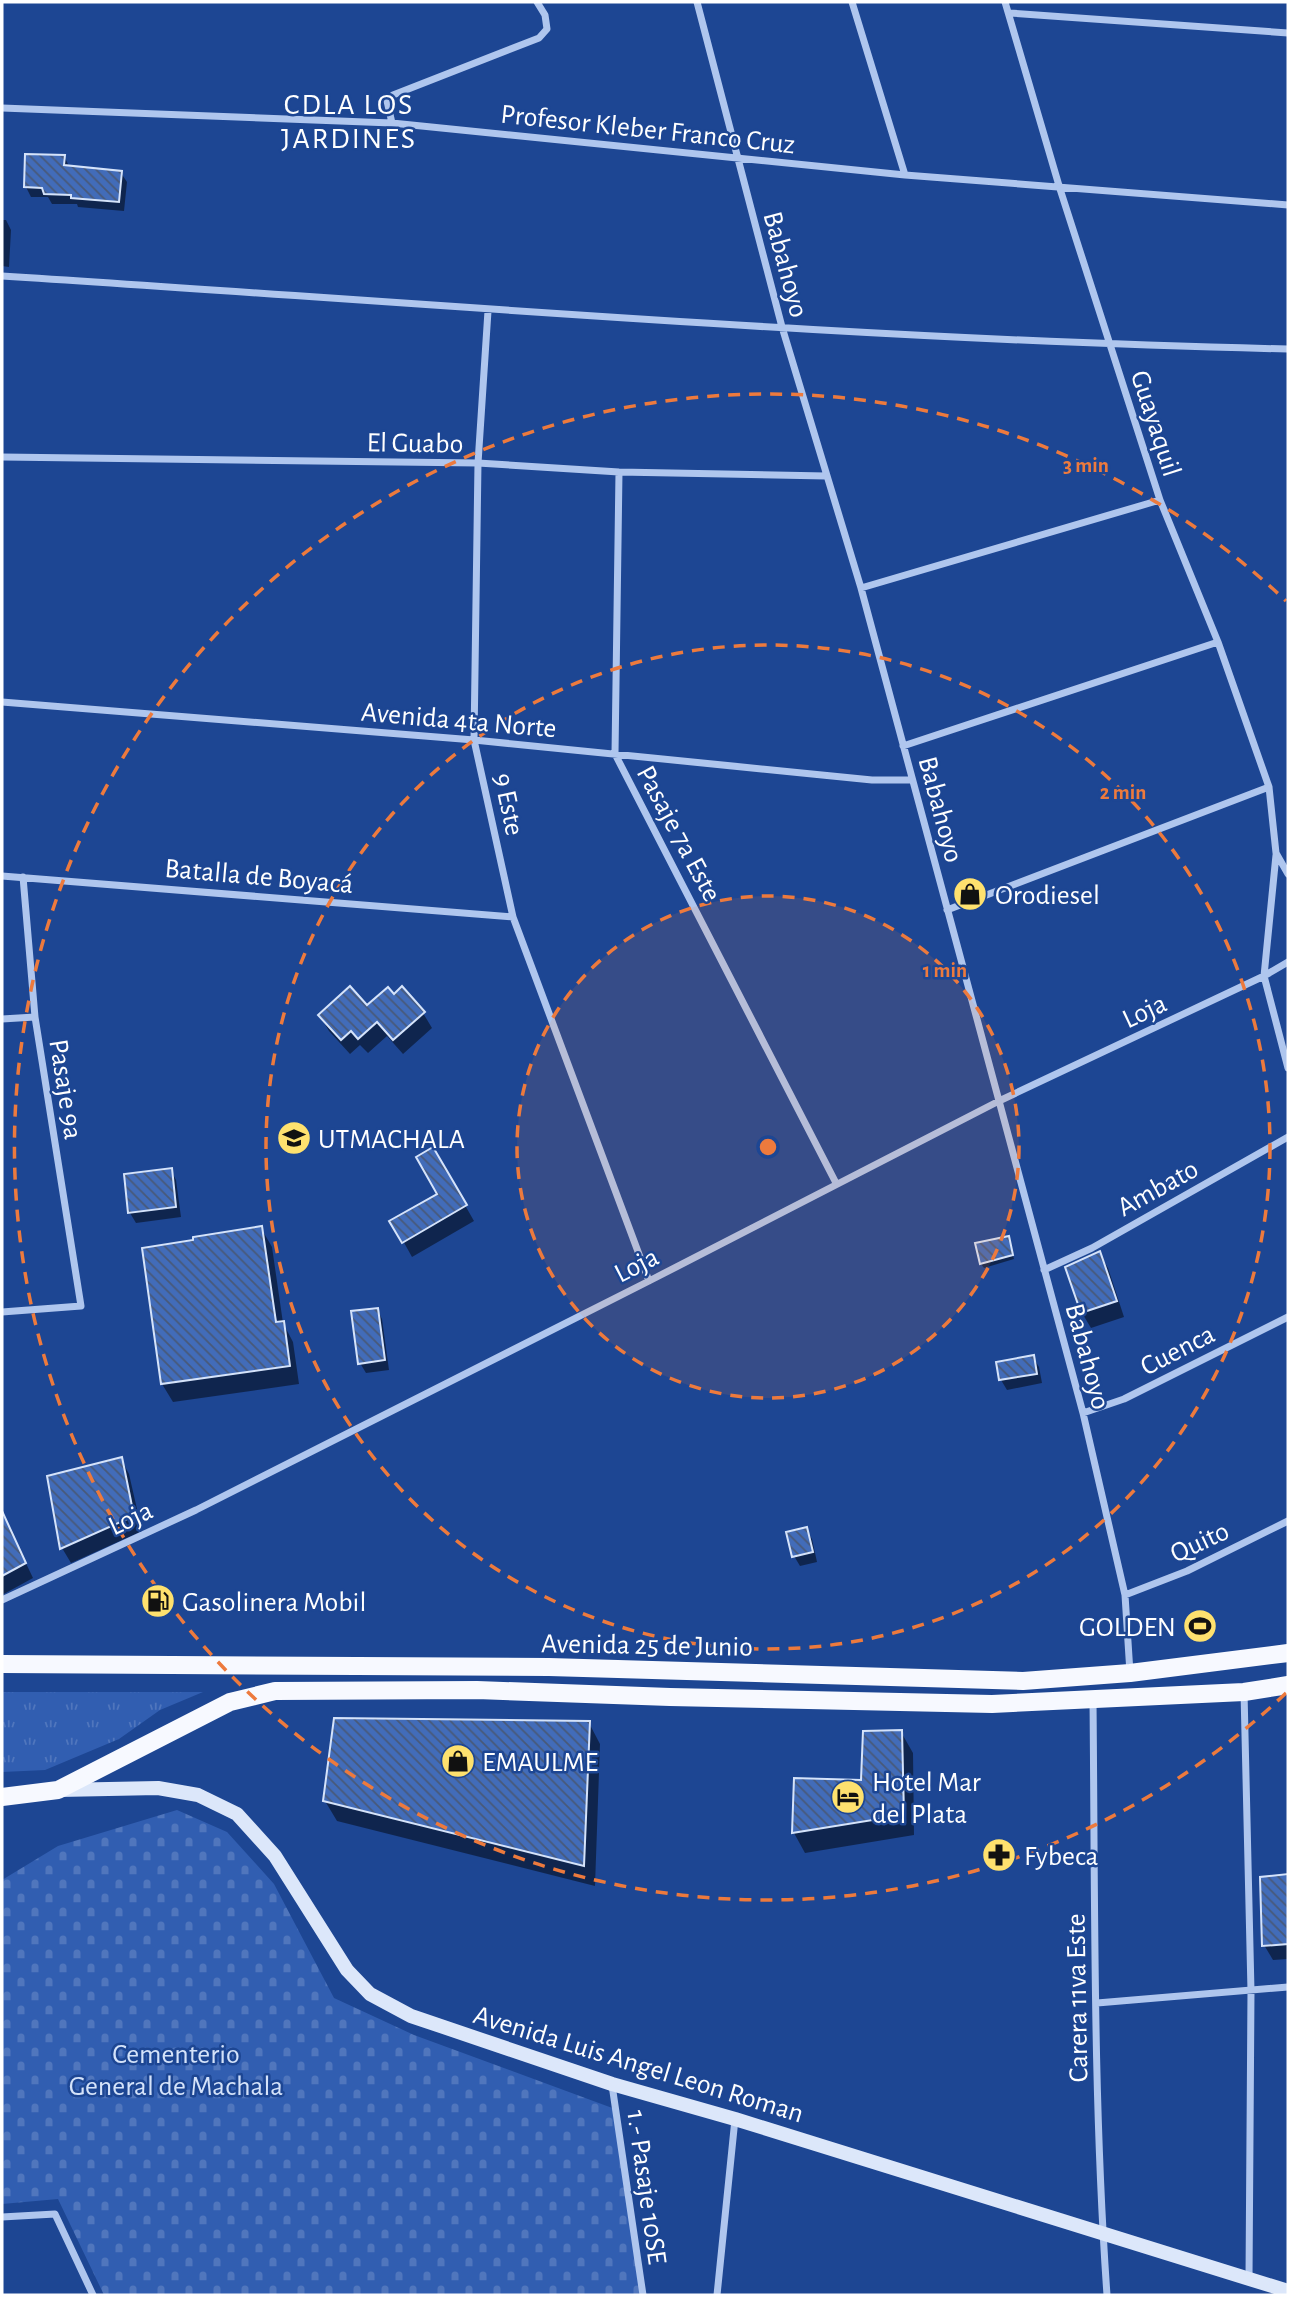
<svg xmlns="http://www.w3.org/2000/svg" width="1290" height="2297" viewBox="0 0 1290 2297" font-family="'Alegreya Sans',sans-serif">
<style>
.cemetery{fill:url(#cemetery-stones)}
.park{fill:url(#park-tufts)}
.shadow{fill:#0007}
.building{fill:url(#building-back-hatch);stroke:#d5e3fa;stroke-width:2}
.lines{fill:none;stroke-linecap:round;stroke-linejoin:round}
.street{stroke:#afc6ee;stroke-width:7}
.secondary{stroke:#dce7fa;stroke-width:14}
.primary{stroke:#f7f9ff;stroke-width:18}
.ring{fill:none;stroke:#ed7a3d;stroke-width:3.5;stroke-dasharray:12 9}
.labels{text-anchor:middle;stroke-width:5;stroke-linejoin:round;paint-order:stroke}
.street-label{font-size:28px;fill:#fff;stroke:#1d4693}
.poi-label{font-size:28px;fill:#fff;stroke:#1d4693;text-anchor:start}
.park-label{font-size:28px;fill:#d5e3fa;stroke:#1d4693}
.neighbourhood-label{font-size:30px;letter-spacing:2px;fill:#fff;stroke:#1d4693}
.centre{fill:#ed7a3d;stroke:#1d4693;stroke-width:3.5}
.ring-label{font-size:21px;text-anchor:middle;font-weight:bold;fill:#ed7a3d;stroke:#1d4693;stroke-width:5;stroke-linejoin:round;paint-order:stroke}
</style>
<defs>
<pattern id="cemetery-stones" width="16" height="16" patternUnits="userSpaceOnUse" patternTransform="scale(1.75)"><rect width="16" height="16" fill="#315eb1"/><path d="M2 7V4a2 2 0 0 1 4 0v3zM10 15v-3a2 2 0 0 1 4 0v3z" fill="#5076bd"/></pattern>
<pattern id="park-tufts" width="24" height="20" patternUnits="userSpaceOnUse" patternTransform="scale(1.75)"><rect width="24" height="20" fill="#315eb1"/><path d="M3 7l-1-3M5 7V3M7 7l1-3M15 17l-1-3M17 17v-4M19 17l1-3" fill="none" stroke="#5076bd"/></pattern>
<pattern id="building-back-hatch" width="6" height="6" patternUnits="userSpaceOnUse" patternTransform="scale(1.75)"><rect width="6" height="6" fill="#426cb9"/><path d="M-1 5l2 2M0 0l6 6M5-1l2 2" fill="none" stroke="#485978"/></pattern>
</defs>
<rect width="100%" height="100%" fill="#1d4693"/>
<path class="cemetery" d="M177 1810 227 1832 274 1884 334 1998 414 2035 615 2109 642 2295H104L58 2199 2 2204V1880L58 1846Z"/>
<path class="park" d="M2 1692H203L160 1710 119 1739 45 1770 2 1772Z"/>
<path class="shadow" d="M64 156 69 166 121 173 127 182 124 211 78 207 77 204H52L48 197H31L26 187Z
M2 220H6L11 230 9 267 2 266Z
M367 1008 423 1013 432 1028 403 1054 387 1036 368 1053 360 1045 350 1054 329 1031 320 1016Z
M433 1149 474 1221 412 1257 392 1221 439 1194Z
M171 1170 176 1180 181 1217 136 1223 130 1213 126 1176Z
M261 1228 272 1247 283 1323 293 1342 299 1384 173 1402 162 1384 144 1249Z
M1008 1238 1014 1259 984 1268 981 1264Z
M1099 1253 1108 1268 1124 1317 1091 1328 1082 1313 1068 1268Z
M377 1309 382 1319 389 1370 366 1373 360 1363Z
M1033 1357 1039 1367 1042 1383 1007 1390 1001 1380 998 1363Z
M121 1459 129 1474 142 1531 71 1563 62 1548Z
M2 1513 33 1578 2 1595Z
M806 1529 812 1539 817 1562 800 1566 794 1556Z
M589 1723 600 1744 595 1886 337 1821 325 1801Z
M901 1732 913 1753 914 1835 805 1853 794 1833 796 1780 863 1781Z
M1288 1875V1959L1273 1960 1264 1945 1262 1878Z"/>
<path class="building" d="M25 154 65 155 64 165 122 171 119 202 71 198V195L44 194 42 188 24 187Z
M350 986 367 1005 388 987 394 994 402 986 425 1012 393 1040 377 1022 358 1039 351 1031 341 1040 318 1015Z
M433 1147 467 1205 402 1243 389 1221 437 1194 416 1157Z
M172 1168 176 1207 128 1213 124 1174Z
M262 1226 276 1322 284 1321 290 1366 161 1384 142 1248 193 1240V1237Z
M1009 1236 1013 1255 980 1264 975 1243Z
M1100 1251 1117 1301 1081 1313 1065 1267Z
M378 1308 385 1360 358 1364 351 1311Z
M1034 1355 1037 1374 999 1380 996 1362Z
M122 1457 134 1516 60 1549 47 1476Z
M2 1511 26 1563 2 1576Z
M807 1527 813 1552 792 1557 786 1532Z
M334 1718 590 1721 584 1866 323 1801Z
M902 1730 904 1815 792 1833 794 1778 861 1780 863 1731Z
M1288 1874V1944L1262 1946 1260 1877Z"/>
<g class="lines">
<path class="street" d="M697 2 782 327 861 588 1083 1413 1125 1595 1130 1673
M852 2 905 175
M1005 2 1060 189 1160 500 1218 642 1269 787 1276 853 1288 874
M1010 13 1288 33
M2 108 392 123 905 175 1288 205
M392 123 387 101 393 95 539 38 547 29 545 15 537 2
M2 276C430 303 859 340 1288 349
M488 311 478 463 474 740 513 917 649 1281
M2 457 478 463 619 472 826 476
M619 472 615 754 836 1183
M861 588 1160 500
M2 702 474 740 872 780H912
M903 746 1218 642
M1276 855 1264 976 1288 1068
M2 876 513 917
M947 910 1269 787
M2 1019 35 1017
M1044 1270 1092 1248 1288 1137
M2 1312 81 1306 35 1017 23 877
M1083 1413 1124 1399 1288 1317
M1125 1595 1187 1571 1288 1521
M2 1600 196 1510 649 1281 999 1101 1264 976 1288 962
M1244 1692 1251 1991 1249 2278
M1093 1701C1095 1899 1093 2098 1107 2295
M1097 2003 1288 1987
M612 2085 643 2295
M2 2217 55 2214 93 2295
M717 2295 735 2119"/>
<path class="secondary" d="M59 1790 158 1788 198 1795 237 1814 275 1856 347 1970 370 1994 411 2016 612 2084 735 2119 1288 2291"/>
<path class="primary" d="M2 1664 549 1667 1023 1681 1130 1673 1288 1653
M2 1797 58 1790 230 1702 275 1691 477 1690 670 1697 992 1704 1244 1692 1288 1685"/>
</g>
<circle cx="768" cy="1147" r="251" fill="#ed7a3d" fill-opacity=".12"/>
<g class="ring">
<circle cx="768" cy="1147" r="251"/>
<circle cx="768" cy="1147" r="502"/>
<path d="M1286 1693A753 753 0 1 1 1286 601"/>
</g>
<defs>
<g id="shop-disc" transform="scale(1.75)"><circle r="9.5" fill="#fee16e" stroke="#1d4693"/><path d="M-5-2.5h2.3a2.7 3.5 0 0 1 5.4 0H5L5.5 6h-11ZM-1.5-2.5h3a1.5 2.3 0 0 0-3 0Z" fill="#111"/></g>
<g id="university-disc" transform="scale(1.75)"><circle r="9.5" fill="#fee16e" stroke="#1d4693"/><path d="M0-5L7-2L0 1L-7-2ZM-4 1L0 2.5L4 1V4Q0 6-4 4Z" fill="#111"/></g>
<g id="fuel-disc" transform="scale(1.75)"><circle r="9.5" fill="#fee16e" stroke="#1d4693"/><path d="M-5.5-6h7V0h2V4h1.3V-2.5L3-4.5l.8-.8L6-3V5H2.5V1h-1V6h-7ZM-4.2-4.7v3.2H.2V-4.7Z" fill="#111"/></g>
<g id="stadium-disc" transform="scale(1.75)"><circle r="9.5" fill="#fee16e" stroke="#1d4693"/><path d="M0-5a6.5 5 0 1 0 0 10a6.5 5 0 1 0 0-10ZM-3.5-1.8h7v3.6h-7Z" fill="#111"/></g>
<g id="hotel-disc" transform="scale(1.75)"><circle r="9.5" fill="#fee16e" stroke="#1d4693"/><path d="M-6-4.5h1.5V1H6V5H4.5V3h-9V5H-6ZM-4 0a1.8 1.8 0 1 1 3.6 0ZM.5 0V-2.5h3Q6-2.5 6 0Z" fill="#111"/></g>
<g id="pharmacy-disc" transform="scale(1.75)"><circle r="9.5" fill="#fee16e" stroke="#1d4693"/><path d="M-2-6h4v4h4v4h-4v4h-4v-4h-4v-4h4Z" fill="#111"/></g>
</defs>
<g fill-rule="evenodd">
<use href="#shop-disc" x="970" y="894"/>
<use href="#university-disc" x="294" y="1138"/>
<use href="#fuel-disc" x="158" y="1601"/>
<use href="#stadium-disc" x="1200" y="1626"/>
<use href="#shop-disc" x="458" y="1761"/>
<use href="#hotel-disc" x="848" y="1797"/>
<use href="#pharmacy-disc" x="999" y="1855"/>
</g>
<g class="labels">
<g class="street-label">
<text transform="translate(648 128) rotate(6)" y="10">Profesor Kleber Franco Cruz</text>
<text transform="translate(787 264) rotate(75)" y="10">Babahoyo</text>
<text transform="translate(1157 423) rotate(72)" y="10">Guayaquil</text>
<text transform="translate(415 442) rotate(1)" y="10">El Guabo</text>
<text transform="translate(459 719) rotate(5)" y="10">Avenida 4ta Norte</text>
<text transform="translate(510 804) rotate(78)" y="10">9 Este</text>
<text transform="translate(942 809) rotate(75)" y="10">Babahoyo</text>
<text transform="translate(680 833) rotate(62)" y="10">Pasaje 7a Este</text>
<text transform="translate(259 875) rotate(5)" y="10">Batalla de Boyacá</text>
<text transform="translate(1144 1010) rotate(-25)" y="10">Loja</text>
<text transform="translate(67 1089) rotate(81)" y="10">Pasaje 9a</text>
<text transform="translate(1157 1187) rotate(-29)" y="10">Ambato</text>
<text transform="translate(636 1264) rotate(-27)" y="10">Loja</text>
<text transform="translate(1177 1349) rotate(-27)" y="10">Cuenca</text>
<text transform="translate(1089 1356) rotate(75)" y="10">Babahoyo</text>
<text transform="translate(130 1517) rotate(-25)" y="10">Loja</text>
<text transform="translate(1199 1541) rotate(-25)" y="10">Quito</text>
<text transform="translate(647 1644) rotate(1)" y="10">Avenida 25 de Junio</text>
<text transform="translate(1076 1998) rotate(-91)" y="10">Carera 11va Este</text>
<text transform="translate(639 2063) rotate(17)" y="10">Avenida Luis Angel Leon Roman</text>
<text transform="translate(648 2187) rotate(82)" y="10">1.- Pasaje 10SE</text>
</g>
<g class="poi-label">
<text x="995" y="904">Orodiesel</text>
<text x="318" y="1148">UTMACHALA</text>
<text x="182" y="1611">Gasolinera Mobil</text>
<text x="1176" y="1636" text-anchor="end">GOLDEN</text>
<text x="482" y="1771">EMAULME</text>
<text x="872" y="1791">Hotel Mar<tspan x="872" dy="32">del Plata</tspan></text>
<text x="1024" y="1865">Fybeca</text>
</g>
<g class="park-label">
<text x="176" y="2063">Cementerio<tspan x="176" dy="32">General de Machala</tspan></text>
</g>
<g class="neighbourhood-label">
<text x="349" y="114">CDLA LOS<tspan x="349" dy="34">JARDINES</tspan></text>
</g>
</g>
<circle cx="768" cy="1147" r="10" class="centre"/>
<g class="ring-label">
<text x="1086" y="472">3 min</text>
<text x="1123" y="799">2 min</text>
<text x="945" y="977">1 min</text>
</g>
<rect width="1290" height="2297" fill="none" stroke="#ffffff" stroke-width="7"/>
</svg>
